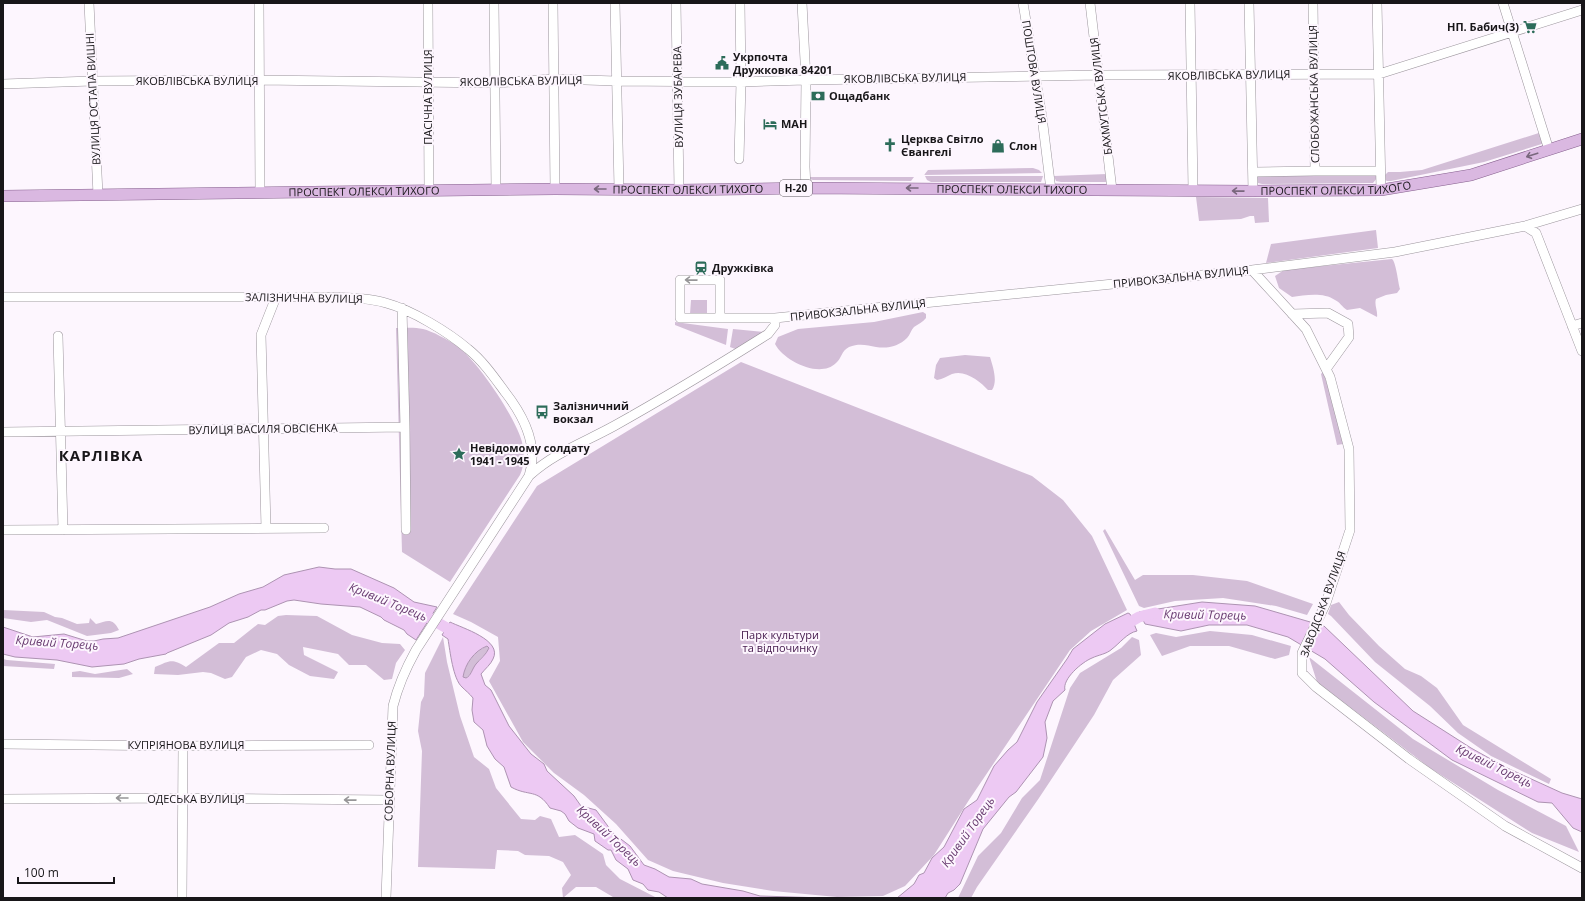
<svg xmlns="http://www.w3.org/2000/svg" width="1585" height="901" viewBox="0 0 1585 901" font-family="'Open Sans',sans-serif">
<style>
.green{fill:#d3bed7}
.water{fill:#edc9f3;stroke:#ad93b2;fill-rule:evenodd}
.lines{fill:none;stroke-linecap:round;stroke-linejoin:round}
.river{stroke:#edc9f3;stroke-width:11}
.minor-casing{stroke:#9c969d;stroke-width:10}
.major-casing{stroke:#86608e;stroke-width:12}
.minor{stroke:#fff;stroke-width:9}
.major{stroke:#dab8e1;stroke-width:11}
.oneway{stroke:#79677d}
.oneway2{stroke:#979698}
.labels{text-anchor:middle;stroke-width:4;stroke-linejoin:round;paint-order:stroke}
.shield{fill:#fdf6fe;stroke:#5d595e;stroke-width:1}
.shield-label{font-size:10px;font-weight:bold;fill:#181619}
.poi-label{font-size:11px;font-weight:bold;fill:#181619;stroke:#fdf6fe;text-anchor:start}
.street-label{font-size:11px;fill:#181619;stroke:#fdf6fe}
.park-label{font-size:11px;fill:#43184b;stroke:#fdf6fe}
.water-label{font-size:12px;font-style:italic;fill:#693c71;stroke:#fdf6fe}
.district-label{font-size:15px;font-weight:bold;letter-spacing:1px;fill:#181619;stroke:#fdf6fe}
</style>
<rect width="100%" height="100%" fill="#fdf6fe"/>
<path class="green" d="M1542 132 1545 143 1484 162 1391 181H1387L1384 179V176L1388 172H1400L1422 170Z
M1033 168 1039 170 1042 173 924 175 928 170Z
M1107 174 1108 179 1106 182H1061L1056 181 1054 176Z
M1376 174 1377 178 1373 183 1262 184 1258 183 1257 176Z
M925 176H1043L1041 182H931L927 180Z
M809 177H914L911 181 813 180 809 179Z
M1196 197 1268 198 1269 222 1255 223 1254 216H1250L1241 219 1199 221Z
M1376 230 1378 248 1266 263 1271 244Z
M1392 259C1396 262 1398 282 1400 289L1397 293 1386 295 1376 299C1374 305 1378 311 1377 317L1360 308 1347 310C1342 307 1340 302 1335 300 1324 292 1305 295 1292 297L1279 288 1275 276 1284 270Z
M691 300H707V314H690Z
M923 312 926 314V318C923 322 918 324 914 327 911 330 910 335 907 338 899 346 888 349 876 347 867 345 859 343 849 347 841 351 842 358 836 363 820 379 784 361 775 344L778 337 798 329 874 322Z
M675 322 728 329 726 345 675 325Z
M396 328C404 328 415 327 423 329 432 331 448 340 456 345 477 360 516 418 522 442 524 454 525 464 520 475L450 582 402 552Z
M733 329 765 332 738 350 730 347Z
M965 355 990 357C993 367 998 381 992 390H988C981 382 965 369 952 374 947 376 943 379 937 380L934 378 936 365 940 358Z
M741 362 1032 476 1063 500 1092 536 1127 610 1091 631 1070 650 969 800 934 855 905 886 883 896 837 897 773 891 723 883 673 871 648 860 616 824 584 795 554 773 523 742 489 681 500 661 498 637 471 622 453 614 537 486Z
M1323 372 1332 398 1343 444 1337 445 1321 374Z
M1105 529 1135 580 1143 575H1193L1247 581 1313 604 1307 615 1276 606 1223 598 1175 601 1144 608 1139 606 1103 531Z
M1339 602 1349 615 1379 646 1405 669 1421 676 1437 688 1463 725 1551 779 1549 784 1491 756 1458 733 1430 706 1375 662 1331 616 1328 614 1331 605Z
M3 610 44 612 55 617 62 618 77 624 89 623 90 618 96 624C108 620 113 618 119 630L111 633 87 636 47 620 31 622 3 618Z
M286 615 317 616 352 635 382 643 400 644 405 650 396 663 392 679 384 680 366 665H349L338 654 303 647 304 655 338 672 334 679 310 676 289 665 277 654 261 650 246 657 232 677 225 679 211 673 203 672 178 675 154 674 155 667C170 661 171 658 186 667L219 643H234L258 624 265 625 278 616Z
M1210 631 1252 635 1291 646 1289 655 1275 659 1229 646H1190L1162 656 1150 635 1156 633 1176 637Z
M443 637 447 662 460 716 474 757 489 769 496 788 521 819 535 820 540 816 551 819 559 837 575 835 603 854 606 865 620 879 657 898 613 897 596 887H576L563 898 562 888 571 875 563 862 549 856 525 855 518 851 497 850 495 869 418 867 422 751 418 731 421 702 424 696 425 673Z
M1132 637 1139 640 1141 655 1113 680 1094 715 1039 798 977 887 971 898H958L978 856 1001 833 1022 798 1040 780 1070 688 1080 673 1121 648Z
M487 646 489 648C486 655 479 659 475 666 472 670 470 676 466 678L463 677C465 663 474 652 487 646Z
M1309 657 1413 739 1498 790 1566 826 1579 852 1532 833 1430 768 1317 682Z
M3 659 7 660 55 664 54 669 3 666Z
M127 669 133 674 119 678 72 677V672L80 671 95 674Z"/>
<path class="water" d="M319 567 335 569H351L394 588 414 602 437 607 416 640 407 634 404 630 384 620 381 617 360 607 321 604 294 600 287 601 265 610H261L248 617 229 623 211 635 167 653 166 654 139 659 124 664 92 667 57 660 15 657 3 654V627L33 637 64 634 87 641H94L103 639 118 638 210 607 239 594 263 587 284 575Z
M1202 602 1255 606 1324 626 1413 711 1471 748 1505 767 1562 793 1582 799V832L1573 828 1552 803 1538 802 1452 760 1374 702 1325 659 1288 637 1247 625H1209L1181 631 1145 624 1139 612Z
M1128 613 1130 614 1137 631C1127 633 1120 643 1112 649 1107 654 1098 655 1092 658 1082 662 1062 679 1065 690L1053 701 1045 722 1047 738 1043 757 1016 792 1009 797 983 829 960 884 954 890 948 893 945 898H897L914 884 919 875 924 873 932 858 944 847 964 809 977 800 994 766 1008 750 1017 742 1037 702 1067 659 1073 649 1105 624Z
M450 622C462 628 503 640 493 659 491 664 485 669 481 674L485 685 491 690 509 726 531 754 544 764 547 771 574 796 581 806 596 810 613 833 630 846 644 865 655 869 669 877 691 879 702 884 743 891 760 896 825 898H668L659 892 648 890 643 884 633 880 628 869 616 860 611 850H608L595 841 594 834 578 828 569 821 565 814 561 811 550 808C537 788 529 797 511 787L504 767 495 759 487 746 483 730 474 722 472 710 473 698C469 693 466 691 462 687 453 679 450 651 448 639L442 635ZM487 646 489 648C486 655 480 659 476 664 472 669 471 676 466 678L463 677C465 664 474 651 487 646Z"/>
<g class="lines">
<path class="river" d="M417 611 452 631 457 636
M1121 627 1139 617 1155 613"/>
<g class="minor-casing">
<path id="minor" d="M89 3 98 195
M259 3 260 193
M428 3 429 191
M494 3 496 190
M553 3 555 189
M615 3 619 189
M676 3 679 190
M802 3 806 80 805 167 806 188
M1023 3 1042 117 1051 190
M1090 3 1112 190
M1190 3 1193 190
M1249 3 1253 191
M1377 3 1381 190
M1503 3 1549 150
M3 84 92 81 259 80 495 83 554 79 616 81 741 82 806 80 1099 75 1379 74 1582 10
M739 159 741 82 740 3
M1315 171H1380
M1254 172 1315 171 1313 3
M1525 226 1536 233 1582 351
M1252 270 1306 329 1330 377 1349 449 1350 530 1326 603 1302 653V673L1316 687 1409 759 1505 826 1582 868
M3 297C86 297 169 297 251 297 276 297 300 297 324 297 345 298 366 297 386 303 412 310 448 332 468 349 483 361 494 377 505 392 523 415 539 446 529 476L416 650C406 668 398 686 393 706L386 898
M1292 314 1328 313 1348 324 1349 337 1326 369
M775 318 1252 270 1395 252 1525 226 1582 209
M1572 326 1582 323
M58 336 63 530
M405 427 406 530
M3 432 405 427 402 308
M530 475C554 453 585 442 614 426 666 397 717 366 768 334L775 325V318H680V280H720V318
M266 528 261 335 276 297
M3 530 324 528
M3 744 183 746 369 745
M3 799 182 798 389 800
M182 898 183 746"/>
</g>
<g class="major-casing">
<g id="major">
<path id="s1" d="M3 196 555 189 679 190 806 188 1253 191 1381 190 1471 175 1582 139"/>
</g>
</g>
<use href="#minor" class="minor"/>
<use href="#major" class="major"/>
</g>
<defs><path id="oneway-shaft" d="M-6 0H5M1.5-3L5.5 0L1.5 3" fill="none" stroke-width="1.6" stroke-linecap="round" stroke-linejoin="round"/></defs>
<g class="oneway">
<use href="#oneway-shaft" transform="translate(1532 155) rotate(162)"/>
<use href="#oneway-shaft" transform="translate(912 188) rotate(-180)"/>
<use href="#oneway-shaft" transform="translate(600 189) rotate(180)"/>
<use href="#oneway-shaft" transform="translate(1238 191) rotate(-179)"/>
</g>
<g class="oneway2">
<use href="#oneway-shaft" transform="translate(691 280) rotate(-179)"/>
<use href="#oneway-shaft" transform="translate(122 798) rotate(180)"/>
<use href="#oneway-shaft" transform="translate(350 800) rotate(-179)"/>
</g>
<defs>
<g id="supermarket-bare" transform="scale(1.08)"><path d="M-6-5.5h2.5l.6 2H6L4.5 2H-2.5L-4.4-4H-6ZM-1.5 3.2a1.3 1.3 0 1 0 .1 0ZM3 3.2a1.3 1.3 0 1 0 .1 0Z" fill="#2d6c5a" stroke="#fdf6fe" stroke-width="2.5" paint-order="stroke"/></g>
<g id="civic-bare" transform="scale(1.08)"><path d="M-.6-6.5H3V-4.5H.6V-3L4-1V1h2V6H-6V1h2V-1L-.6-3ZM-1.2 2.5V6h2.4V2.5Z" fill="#2d6c5a" stroke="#fdf6fe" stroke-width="2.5" paint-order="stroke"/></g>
<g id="bank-bare" transform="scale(1.08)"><path d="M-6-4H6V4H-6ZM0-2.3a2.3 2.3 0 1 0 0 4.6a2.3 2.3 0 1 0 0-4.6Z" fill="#2d6c5a" stroke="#fdf6fe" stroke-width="2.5" paint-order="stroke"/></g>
<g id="hotel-bare" transform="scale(1.08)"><path d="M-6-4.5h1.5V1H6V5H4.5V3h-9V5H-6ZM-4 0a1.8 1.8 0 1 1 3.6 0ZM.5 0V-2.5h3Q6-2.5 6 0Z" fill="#2d6c5a" stroke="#fdf6fe" stroke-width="2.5" paint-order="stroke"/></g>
<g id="church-bare" transform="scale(1.08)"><path d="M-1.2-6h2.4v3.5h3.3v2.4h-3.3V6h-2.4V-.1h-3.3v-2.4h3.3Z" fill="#2d6c5a" stroke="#fdf6fe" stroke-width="2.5" paint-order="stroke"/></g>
<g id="shop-bare" transform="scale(1.08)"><path d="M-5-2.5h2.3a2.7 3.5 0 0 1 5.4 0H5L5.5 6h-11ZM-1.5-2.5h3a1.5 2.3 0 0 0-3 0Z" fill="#2d6c5a" stroke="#fdf6fe" stroke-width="2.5" paint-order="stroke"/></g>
<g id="station-bare" transform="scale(1.08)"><path d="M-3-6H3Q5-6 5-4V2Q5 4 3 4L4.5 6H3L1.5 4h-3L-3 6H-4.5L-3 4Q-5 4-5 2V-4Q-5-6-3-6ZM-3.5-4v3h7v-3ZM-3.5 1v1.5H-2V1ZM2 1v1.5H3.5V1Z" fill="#2d6c5a" stroke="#fdf6fe" stroke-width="2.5" paint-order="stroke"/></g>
<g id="bus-bare" transform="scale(1.08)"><path d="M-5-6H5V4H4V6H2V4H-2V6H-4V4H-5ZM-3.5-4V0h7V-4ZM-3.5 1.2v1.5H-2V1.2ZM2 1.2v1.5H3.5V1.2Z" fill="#2d6c5a" stroke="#fdf6fe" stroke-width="2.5" paint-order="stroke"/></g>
<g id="sight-bare" transform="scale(1.08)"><path d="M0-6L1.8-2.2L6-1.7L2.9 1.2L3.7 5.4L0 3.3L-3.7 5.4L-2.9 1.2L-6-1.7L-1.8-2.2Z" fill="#2d6c5a" stroke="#fdf6fe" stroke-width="2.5" paint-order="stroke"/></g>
</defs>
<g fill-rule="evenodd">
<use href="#supermarket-bare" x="1530" y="27"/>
<use href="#civic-bare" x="722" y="63"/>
<use href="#bank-bare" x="818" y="96"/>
<use href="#hotel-bare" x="770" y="124"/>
<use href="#church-bare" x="890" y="145"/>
<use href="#shop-bare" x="998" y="146"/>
<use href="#station-bare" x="701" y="268"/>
<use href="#bus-bare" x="542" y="412"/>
<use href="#sight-bare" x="459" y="454"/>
</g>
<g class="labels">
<rect class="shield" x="780" y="180" width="32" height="16" rx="3"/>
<g class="shield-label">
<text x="796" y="192">Н-20</text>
</g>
<g class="poi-label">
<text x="1519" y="31" text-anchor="end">НП. Бабич(3)</text>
<text x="733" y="61">Укрпочта<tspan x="733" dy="13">Дружковка 84201</tspan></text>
<text x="829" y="100">Ощадбанк</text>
<text x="781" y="128">МАН</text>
<text x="901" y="143">Церква Світло<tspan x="901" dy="13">Євангелі</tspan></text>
<text x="1009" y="150">Слон</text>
<text x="712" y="272">Дружківка</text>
<text x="553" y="410">Залізничний<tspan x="553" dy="13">вокзал</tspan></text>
<text x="470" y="452">Невідомому солдату<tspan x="470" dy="13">1941 - 1945</tspan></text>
</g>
<g class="street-label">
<text transform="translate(1034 72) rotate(81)" y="4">ПОШТОВА ВУЛИЦЯ</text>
<text transform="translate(1229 75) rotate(-1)" y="4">ЯКОВЛІВСЬКА ВУЛИЦЯ</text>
<text transform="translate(905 78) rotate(-1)" y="4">ЯКОВЛІВСЬКА ВУЛИЦЯ</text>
<text x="197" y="85">ЯКОВЛІВСЬКА ВУЛИЦЯ</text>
<text transform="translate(521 81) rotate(-1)" y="4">ЯКОВЛІВСЬКА ВУЛИЦЯ</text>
<text transform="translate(1314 94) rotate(-91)" y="4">СЛОБОЖАНСЬКА ВУЛИЦЯ</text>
<text transform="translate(1101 96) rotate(-97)" y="4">БАХМУТСЬКА ВУЛИЦЯ</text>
<text transform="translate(428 97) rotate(-90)" y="4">ПАСІЧНА ВУЛИЦЯ</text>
<text transform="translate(678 97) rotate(-91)" y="4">ВУЛИЦЯ ЗУБАРЕВА</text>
<text transform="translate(93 99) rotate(-93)" y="4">ВУЛИЦЯ ОСТАПА ВИШНІ</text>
<text dy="4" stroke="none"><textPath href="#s1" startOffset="1333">ПРОСПЕКТ ОЛЕКСИ ТИХОГО</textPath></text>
<text dy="4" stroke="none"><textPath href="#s1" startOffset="685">ПРОСПЕКТ ОЛЕКСИ ТИХОГО</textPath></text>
<text dy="4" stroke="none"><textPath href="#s1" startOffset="1009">ПРОСПЕКТ ОЛЕКСИ ТИХОГО</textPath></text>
<text dy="4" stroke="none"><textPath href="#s1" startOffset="361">ПРОСПЕКТ ОЛЕКСИ ТИХОГО</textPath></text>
<text transform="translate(1181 277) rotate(-6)" y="4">ПРИВОКЗАЛЬНА ВУЛИЦЯ</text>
<text transform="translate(304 298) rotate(1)" y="4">ЗАЛІЗНИЧНА ВУЛИЦЯ</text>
<text transform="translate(858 310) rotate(-6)" y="4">ПРИВОКЗАЛЬНА ВУЛИЦЯ</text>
<text transform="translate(263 429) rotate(-1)" y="4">ВУЛИЦЯ ВАСИЛЯ ОВСІЄНКА</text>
<text transform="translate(1323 604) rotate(-70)" y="4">ЗАВОДСЬКА ВУЛИЦЯ</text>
<text x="186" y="749">КУПРІЯНОВА ВУЛИЦЯ</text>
<text transform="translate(390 771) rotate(-88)" y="4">СОБОРНА ВУЛИЦЯ</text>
<text x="196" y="803">ОДЕСЬКА ВУЛИЦЯ</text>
</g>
<g class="park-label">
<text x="780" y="639">Парк культури<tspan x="780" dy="13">та відпочинку</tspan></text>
</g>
<g class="water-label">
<text transform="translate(388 602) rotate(22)" y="4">Кривий Торець</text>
<text transform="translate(1205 615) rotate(1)" y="4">Кривий Торець</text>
<text transform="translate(57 643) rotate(4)" y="4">Кривий Торець</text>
<text transform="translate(1494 766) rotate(26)" y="4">Кривий Торець</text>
<text transform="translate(968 832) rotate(-55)" y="4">Кривий Торець</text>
<text transform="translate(609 836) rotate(43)" y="4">Кривий Торець</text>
</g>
<g class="district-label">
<text x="101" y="461">КАРЛІВКА</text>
</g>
</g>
<rect width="1585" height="901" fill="none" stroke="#181619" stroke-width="8"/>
<path d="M18 877v6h96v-6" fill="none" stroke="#181619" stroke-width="2"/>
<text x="24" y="877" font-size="12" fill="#181619" stroke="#fdf6fe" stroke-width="3" paint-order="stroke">100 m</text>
</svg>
